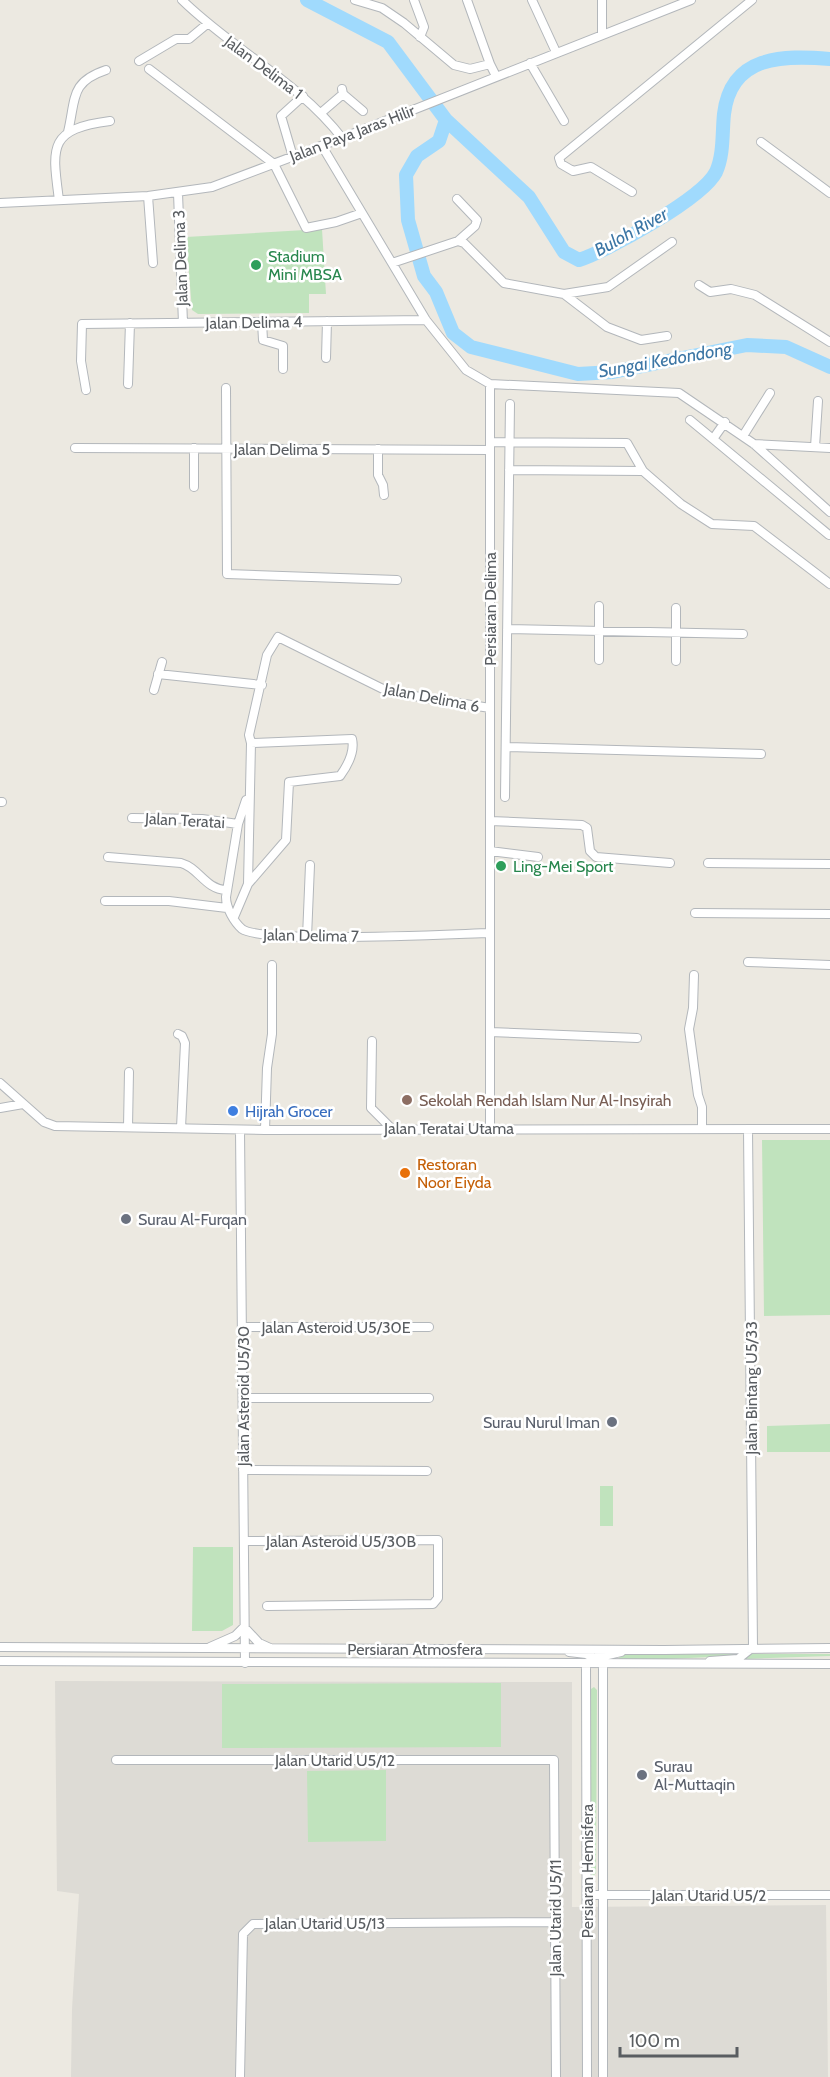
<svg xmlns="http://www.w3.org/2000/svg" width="830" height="2077" viewBox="0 0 830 2077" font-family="Cabin,sans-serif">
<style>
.industrial{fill:#dddbd5}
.green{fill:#c0e3bd}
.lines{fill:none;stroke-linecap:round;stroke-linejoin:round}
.river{stroke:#a0dafd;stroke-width:14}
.minor-casing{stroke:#b3b7bb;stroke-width:10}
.minor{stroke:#fff;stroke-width:8}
.leisure-dot{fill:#2e9e5b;stroke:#fff;stroke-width:2}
.education-dot{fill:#8d6e63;stroke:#fff;stroke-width:2}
.shop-dot{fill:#3f7fe0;stroke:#fff;stroke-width:2}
.food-dot{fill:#e8710a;stroke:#fff;stroke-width:2}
.worship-dot{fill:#6b7280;stroke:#fff;stroke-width:2}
.labels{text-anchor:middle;stroke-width:5;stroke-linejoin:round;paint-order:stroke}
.street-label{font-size:16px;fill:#595d61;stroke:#fff}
.leisure-label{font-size:16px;fill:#27864d;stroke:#fff;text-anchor:start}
.education-label{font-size:16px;fill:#785e54;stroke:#fff;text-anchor:start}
.shop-label{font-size:16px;fill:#366cbe;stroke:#fff;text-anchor:start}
.food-label{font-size:16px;fill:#c56008;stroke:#fff;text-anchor:start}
.worship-label{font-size:16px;fill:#5b616d;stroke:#fff;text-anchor:start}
.water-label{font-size:18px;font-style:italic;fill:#3c76a5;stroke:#fff}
</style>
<rect width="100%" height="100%" fill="#ece9e1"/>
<path class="industrial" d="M55 1681 572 1682V1907L826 1905 828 2077H71L72 2009 79 1894 57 1891Z"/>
<path class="green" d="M322 229 326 294H309V313L198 314 192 310 186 237Z
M762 1140H830V1315L764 1316Z
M830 1424V1452H767V1426Z
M600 1486H613V1526H600Z
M193 1547H233V1625L222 1631H192Z
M739 1653 734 1656 621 1661 619 1658 621 1654Z
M748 1654H830V1656L744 1659Z
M501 1683V1747L222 1748V1684Z
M594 1687 597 1690 596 1873 593 1876 591 1873V1689Z
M386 1770V1841L308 1842 307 1771Z"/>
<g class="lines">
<path class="river" d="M307 0 388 42 446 120 529 197 564 252 579 260C608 251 703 198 716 172 724 154 722 133 724 114 731 55 783 55 830 59
M446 120 439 141 417 156 406 175 408 220 424 276 436 292 453 333 471 347 578 374 613 372 747 345 786 347 830 367"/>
<g class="minor-casing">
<path id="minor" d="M182 0C233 50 299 82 342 138
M355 0 382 8 404 23 454 65 470 69 490 64 496 76
M414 0 424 27 420 37
M467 0 490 64
M532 0 556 52
M602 0V34
M139 61 176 39H189L207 24
M530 63 564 121
M149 69 274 164 306 228 336 222 362 213
M342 89 343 94 363 111
M322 112 343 94
M68 132C76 98 70 82 106 70
M761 142 830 193
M322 146 426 320 466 370 490 384 679 393 754 444 830 512
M293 157 281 116 303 96
M632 192 591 167 573 171 561 164 559 158 752 0
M178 193 183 323
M148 196 153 263
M457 199 477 220 475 226 458 241
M59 200C52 147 48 129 110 121
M0 203 148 196 212 187 342 138 691 0
M392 263 458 241 464 243 504 283 564 294 607 327 641 340 667 336
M699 285 710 292 731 289 755 295 830 342
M564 294 608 287 672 242
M262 322 263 340 283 346V369
M326 358 327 321
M128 384 130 323
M490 384V1128
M226 388 227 574 397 580
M86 390 81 361 82 324 426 320
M690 420 713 439
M725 422 713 439 829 535
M743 436 770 393
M490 442 627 443 643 471 681 504 712 524 754 526 830 584
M754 444 830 448
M815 447 818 401
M75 448 490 450
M194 448V487
M378 449V475L383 485 384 495
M509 470 643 471
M599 606V660
M676 608V661
M507 629 743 634
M158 674 262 685
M154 690 162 662
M251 743 249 735 267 655 278 637 389 692 490 708
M506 747 761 754
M505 797 510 404
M246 800 238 824 226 897C226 908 234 922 242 929 263 944 453 934 490 933
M0 802H2
M132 818 202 819 238 824
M490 821 582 825 587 828 590 851 596 857 670 863
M490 851 538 857
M108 857 181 863C199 868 205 889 226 890
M708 863 830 864
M105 901H169L227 908
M695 913 830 914
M234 917 248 884 286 840 289 782 340 776C348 765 355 752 352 739L251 743 248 884
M307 937 310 865
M748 962 830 965
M694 975 693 1008 689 1029 698 1095 702 1107V1129
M490 1032 637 1038
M178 1034 182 1036 185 1043 181 1128
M372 1041 371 1108 392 1129
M0 1083 44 1122 55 1126 265 1130 830 1129
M0 1108 23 1104
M128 1127 129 1072
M240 1130 245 1663
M265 1130 267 1068 272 1034V965
M243 1327H429
M243 1398H429
M243 1470 427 1471
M244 1541 438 1540V1598L433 1604 267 1606
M0 1647 664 1650 830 1648
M210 1647 235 1636 244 1627 259 1643 270 1648
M569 1652 586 1654 597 1660
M0 1661 830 1664
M710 1661 738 1659 753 1647 748 1129
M116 1760H554L556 2077
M587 1895H830
M240 2077 243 1934 253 1924 555 1922
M587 2077 586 1665 595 1658 621 1652
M603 2077V1665"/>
</g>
<use href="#minor" class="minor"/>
</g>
<g class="leisure-dot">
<circle cx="256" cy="265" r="6"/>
<circle cx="501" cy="866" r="6"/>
</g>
<circle class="education-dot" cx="407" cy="1100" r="6"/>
<circle class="shop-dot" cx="233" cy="1111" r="6"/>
<circle class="food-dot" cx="405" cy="1173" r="6"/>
<g class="worship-dot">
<circle cx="126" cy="1219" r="6"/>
<circle cx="612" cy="1422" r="6"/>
<circle cx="642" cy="1775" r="6"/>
</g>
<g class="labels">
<g class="street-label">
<text transform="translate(264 67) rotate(37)" y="6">Jalan Delima 1</text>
<text transform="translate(352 133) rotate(-21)" y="6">Jalan Paya Jaras Hilir</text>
<text transform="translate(180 258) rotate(-92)" y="6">Jalan Delima 3</text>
<text transform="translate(254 322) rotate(-1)" y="6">Jalan Delima 4</text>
<text x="282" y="455">Jalan Delima 5</text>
<text transform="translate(490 609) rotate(-90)" y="6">Persiaran Delima</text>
<text transform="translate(432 697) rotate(11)" y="6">Jalan Delima 6</text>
<text transform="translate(185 820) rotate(3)" y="6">Jalan Teratai</text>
<text transform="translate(311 935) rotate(1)" y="6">Jalan Delima 7</text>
<text x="449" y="1134">Jalan Teratai Utama</text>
<text x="336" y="1333">Jalan Asteroid U5/30E</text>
<text transform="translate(751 1388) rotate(-90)" y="6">Jalan Bintang U5/33</text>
<text transform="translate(243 1396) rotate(-90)" y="6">Jalan Asteroid U5/30</text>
<text x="341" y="1547">Jalan Asteroid U5/30B</text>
<text x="415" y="1655">Persiaran Atmosfera</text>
<text x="335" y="1766">Jalan Utarid U5/12</text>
<text transform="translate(587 1871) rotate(-90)" y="6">Persiaran Hemisfera</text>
<text x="709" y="1901">Jalan Utarid U5/2</text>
<text transform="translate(555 1918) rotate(-90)" y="6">Jalan Utarid U5/11</text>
<text x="325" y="1929">Jalan Utarid U5/13</text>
</g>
<g class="leisure-label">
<text x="268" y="262">Stadium<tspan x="268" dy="18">Mini MBSA</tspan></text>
<text x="513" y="872">Ling-Mei Sport</text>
</g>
<g class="education-label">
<text x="419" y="1106">Sekolah Rendah Islam Nur Al-Insyirah</text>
</g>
<g class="shop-label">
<text x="245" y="1117">Hijrah Grocer</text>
</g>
<g class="food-label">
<text x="417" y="1170">Restoran<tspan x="417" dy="18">Noor Eiyda</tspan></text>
</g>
<g class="worship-label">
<text x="138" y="1225">Surau Al-Furqan</text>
<text x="600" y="1428" text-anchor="end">Surau Nurul Iman</text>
<text x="654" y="1772">Surau<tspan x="654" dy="18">Al-Muttaqin</tspan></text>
</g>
<g class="water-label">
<text transform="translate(631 232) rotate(-29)" y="6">Buloh River</text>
<text transform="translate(665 360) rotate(-10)" y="6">Sungai Kedondong</text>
</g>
</g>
<path d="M620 2047v9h117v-9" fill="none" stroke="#595d61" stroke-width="3"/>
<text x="629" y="2047" font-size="18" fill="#595d61" stroke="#ffffff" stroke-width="4.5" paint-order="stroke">100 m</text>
</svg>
